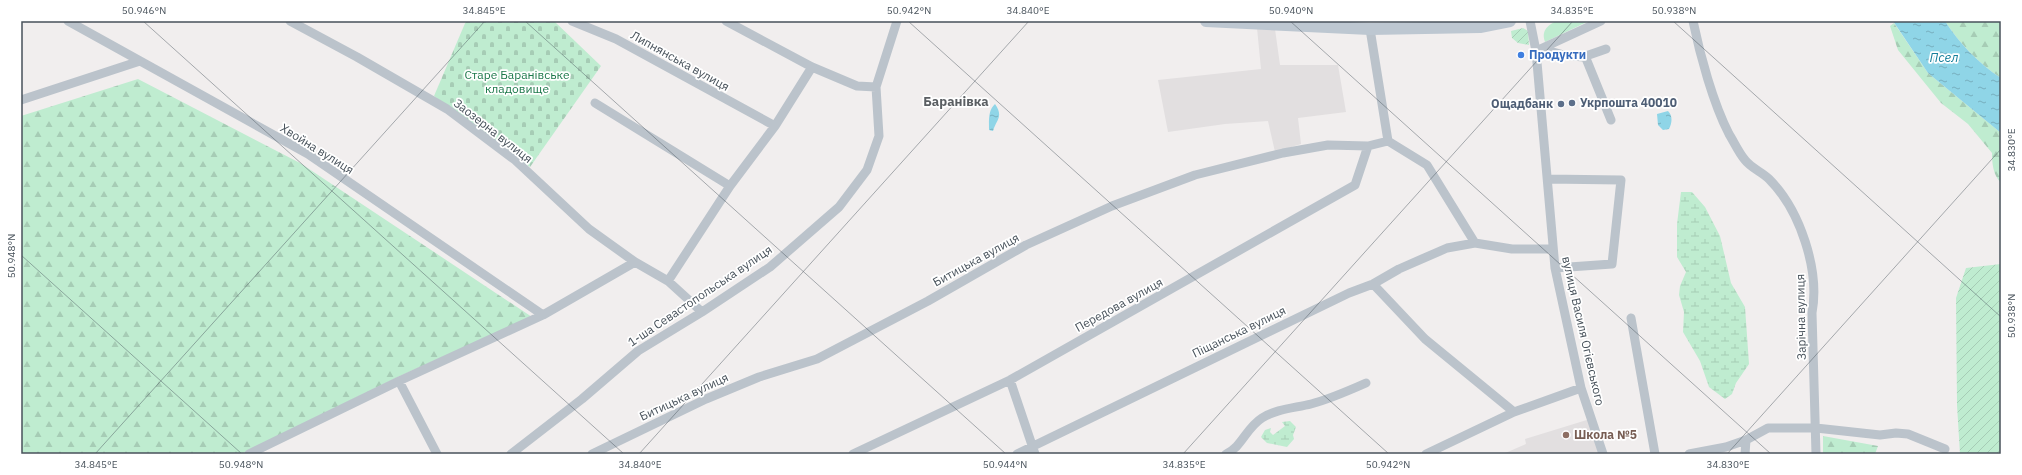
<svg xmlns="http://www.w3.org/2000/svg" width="2022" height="475" viewBox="0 0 2022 475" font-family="'IBM Plex Sans',sans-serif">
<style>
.education{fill:#e2dfe0}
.grass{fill:#bfecd0}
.forest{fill:url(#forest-firs)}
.wetland{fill:url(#wetland-marsh)}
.cemetery{fill:url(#cemetery-stones)}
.garden{fill:url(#garden-furrows)}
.water{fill:url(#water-ripples)}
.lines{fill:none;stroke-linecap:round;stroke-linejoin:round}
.street{stroke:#bbc3cb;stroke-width:9}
.secondary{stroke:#bdc7d1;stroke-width:12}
.ticks{fill:none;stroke:#48525b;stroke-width:1;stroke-opacity:0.45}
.shop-dot{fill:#3f7fe0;stroke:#fff;stroke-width:1.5}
.service-dot{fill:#5c6f8a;stroke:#fff;stroke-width:1.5}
.education-dot{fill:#8d6e63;stroke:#fff;stroke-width:1.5}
.labels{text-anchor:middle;stroke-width:3.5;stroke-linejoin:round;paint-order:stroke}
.shop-label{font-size:12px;font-weight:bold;fill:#366cbe;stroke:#fff;text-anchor:start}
.street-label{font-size:12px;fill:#48525b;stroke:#fff}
.park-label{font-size:12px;fill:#1c784a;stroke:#fff}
.service-label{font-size:12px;font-weight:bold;fill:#4e5e75;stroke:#fff;text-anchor:start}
.education-label{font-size:12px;font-weight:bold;fill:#785e54;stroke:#fff;text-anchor:start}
.water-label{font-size:13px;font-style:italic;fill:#157e9a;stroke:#fff}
.neighbourhood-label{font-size:13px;font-weight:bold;fill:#5b5f63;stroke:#fff}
.neatline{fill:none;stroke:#48525b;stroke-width:1.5}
.ticks-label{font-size:10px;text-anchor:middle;fill:#48525b}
</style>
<defs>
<pattern id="forest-firs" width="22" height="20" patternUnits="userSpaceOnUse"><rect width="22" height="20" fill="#bfecd0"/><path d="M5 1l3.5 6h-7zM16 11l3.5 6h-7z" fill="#a6ccb5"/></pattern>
<pattern id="wetland-marsh" width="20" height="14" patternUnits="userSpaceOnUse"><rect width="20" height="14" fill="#bfecd0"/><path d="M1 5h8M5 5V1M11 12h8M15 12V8" fill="none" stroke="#a6ccb5"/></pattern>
<pattern id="cemetery-stones" width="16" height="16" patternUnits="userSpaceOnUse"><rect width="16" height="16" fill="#bfecd0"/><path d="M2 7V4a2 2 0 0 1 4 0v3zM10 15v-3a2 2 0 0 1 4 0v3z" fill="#a6ccb5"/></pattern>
<pattern id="garden-furrows" width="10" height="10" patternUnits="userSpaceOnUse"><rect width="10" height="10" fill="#bfecd0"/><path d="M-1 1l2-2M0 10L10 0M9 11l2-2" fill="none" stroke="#a6ccb5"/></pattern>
<pattern id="water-ripples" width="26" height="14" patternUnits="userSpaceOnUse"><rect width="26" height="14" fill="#8fd5e7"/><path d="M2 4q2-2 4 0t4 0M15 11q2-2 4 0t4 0" fill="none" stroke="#77afbe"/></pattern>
</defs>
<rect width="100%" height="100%" fill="#f1eeee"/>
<path class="education" d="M1257 28 1275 29 1280 65H1338L1346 112 1298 118 1301 144 1275 152 1268 121 1225 124 1168 132 1158 80 1261 69Z
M1590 419 1599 454H1503L1526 444 1525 439Z"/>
<path class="grass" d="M1556 21H1589L1545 42C1541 31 1547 26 1556 21Z"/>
<path class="forest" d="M1945 21H2001V78C1979 64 1959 43 1945 21Z
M1894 23 1928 73 2001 133V183C1993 175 1992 163 1992 153L1968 124 1941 103 1898 50 1890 26Z
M138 79 300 163 532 317 402 375 241 454H21V116Z
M1823 436 1878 446 1875 454H1823Z"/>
<path class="wetland" d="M1681 192H1692L1705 207 1720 236 1731 283 1745 307 1749 364 1736 383 1732 394 1725 399 1709 387 1700 361 1683 332 1684 312 1679 295 1680 286 1686 272 1677 257V224Z
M1290 421 1296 427 1293 435 1294 439 1287 447 1267 443 1261 437 1265 430 1271 428 1270 432 1273 435 1285 426 1282 422Z"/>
<path class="cemetery" d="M466 21H554L601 66 530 167 434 96Z"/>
<path class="garden" d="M1523 28 1528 31 1529 45 1518 43 1512 38 1511 31Z
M2001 264V454H1960L1957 405 1956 298 1966 268Z"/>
<path class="water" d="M1893 21H1945C1959 43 1979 64 2001 78V133L1928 73Z
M995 104C1004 117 996 120 993 131L989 130C989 121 988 110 995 104Z
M1668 111C1673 116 1672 123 1669 129L1663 130 1658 125 1657 114Z"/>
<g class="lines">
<path class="street" d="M68 21 308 154 543 315
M290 21 357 57 447 109 515 160 589 229 635 262 668 281 702 312
M572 21 616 39 775 126
M726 21 812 67 857 86 876 87
M1530 21 1536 51 1555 268 1581 388 1603 454
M1693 21C1700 55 1713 103 1729 134 1734 142 1739 153 1745 160 1751 168 1762 172 1769 179 1800 210 1820 270 1812 313L1816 454
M1370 29 1388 141 1427 165 1475 243 1512 249H1552
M1542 49 1564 55 1583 57 1606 49
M1536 51 1601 21
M1585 56 1611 120
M21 100 140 61
M595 103 730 186
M1548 179 1621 180 1612 264 1555 268
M668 281 730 186 775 126 812 67
M1373 284 1425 339 1514 412
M1631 318 1655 454
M1010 380 1035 454
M399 381 437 454
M249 454 399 381 543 315 635 262
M511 454 582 399 638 351 702 312 770 267 839 207 867 170 879 136 876 87 897 21
M592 454 706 399 759 377 817 359 928 301 1026 245 1112 206 1195 175 1283 153 1328 145 1368 146 1388 141
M853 454 1010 380 1355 185 1368 146
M1017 454 1349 293 1373 284 1399 269 1447 248 1475 243
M1226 454C1242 447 1246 428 1262 418 1276 409 1295 408 1311 404 1330 399 1348 391 1366 383
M1426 454 1514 412 1581 388
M1689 454 1726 447 1746 440 1768 428H1816L1880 435 1896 433 1908 434 1945 449
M1745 454 1746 440"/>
<path class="secondary" d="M1206 21 1370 29 1480 27 1510 21"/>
</g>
<path class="ticks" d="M143 21 624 454M525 21 1006 454M908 21 1389 454M1290 21 1771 454M1673 21 2001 317M21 255 242 454M95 454 485 21M639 454 1029 21M1183 454 1573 21M1727 454 2001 149"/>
<circle class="shop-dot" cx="1521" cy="55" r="4"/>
<g class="service-dot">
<circle cx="1572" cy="103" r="4"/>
<circle cx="1561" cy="104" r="4"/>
</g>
<circle class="education-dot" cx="1566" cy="435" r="4"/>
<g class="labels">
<g class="shop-label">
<text x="1529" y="59">Продукти</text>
</g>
<g class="street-label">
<text transform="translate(680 61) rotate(29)" y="4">Липнянська вулиця</text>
<text transform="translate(493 131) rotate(38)" y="4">Заозерна вулиця</text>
<text transform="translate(317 149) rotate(32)" y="4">Хвойна вулиця</text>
<text transform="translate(976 260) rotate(-29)" y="4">Битицька вулиця</text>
<text transform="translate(700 296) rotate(-34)" y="4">1-ша Севастопольська вулиця</text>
<text transform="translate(1119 305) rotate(-29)" y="4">Передова вулиця</text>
<text transform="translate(1801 317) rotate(-91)" y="4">Зарічна вулиця</text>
<text transform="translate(1583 331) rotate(77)" y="4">вулиця Василя Огієвського</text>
<text transform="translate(1239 332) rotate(-26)" y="4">Піщанська вулиця</text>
<text transform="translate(684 397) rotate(-25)" y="4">Битицька вулиця</text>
</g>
<g class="park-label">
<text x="517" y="79">Старе Баранівське<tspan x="517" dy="14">кладовище</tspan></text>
</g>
<g class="service-label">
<text x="1580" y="107">Укрпошта 40010</text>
<text x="1553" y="108" text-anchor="end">Ощадбанк</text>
</g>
<g class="education-label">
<text x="1574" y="439">Школа №5</text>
</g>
<g class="water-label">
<text x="1944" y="62">Псел</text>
</g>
<g class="neighbourhood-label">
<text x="956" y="106">Баранівка</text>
</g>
</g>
<rect width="2022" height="475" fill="none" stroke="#ffffff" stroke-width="44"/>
<rect x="22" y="22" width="1978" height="431" class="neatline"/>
<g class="ticks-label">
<text x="144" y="14">50.946°N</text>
<text x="484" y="14">34.845°E</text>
<text x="909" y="14">50.942°N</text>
<text x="1028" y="14">34.840°E</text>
<text x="1291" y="14">50.940°N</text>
<text x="1572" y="14">34.835°E</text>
<text x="1674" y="14">50.938°N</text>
<text transform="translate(2011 150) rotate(-90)" y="4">34.830°E</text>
<text transform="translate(11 256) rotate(-90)" y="4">50.948°N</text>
<text transform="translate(2011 316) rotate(-90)" y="4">50.938°N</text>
<text x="96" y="468">34.845°E</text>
<text x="241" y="468">50.948°N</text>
<text x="640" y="468">34.840°E</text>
<text x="1005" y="468">50.944°N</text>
<text x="1184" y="468">34.835°E</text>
<text x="1388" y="468">50.942°N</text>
<text x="1728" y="468">34.830°E</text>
</g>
</svg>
